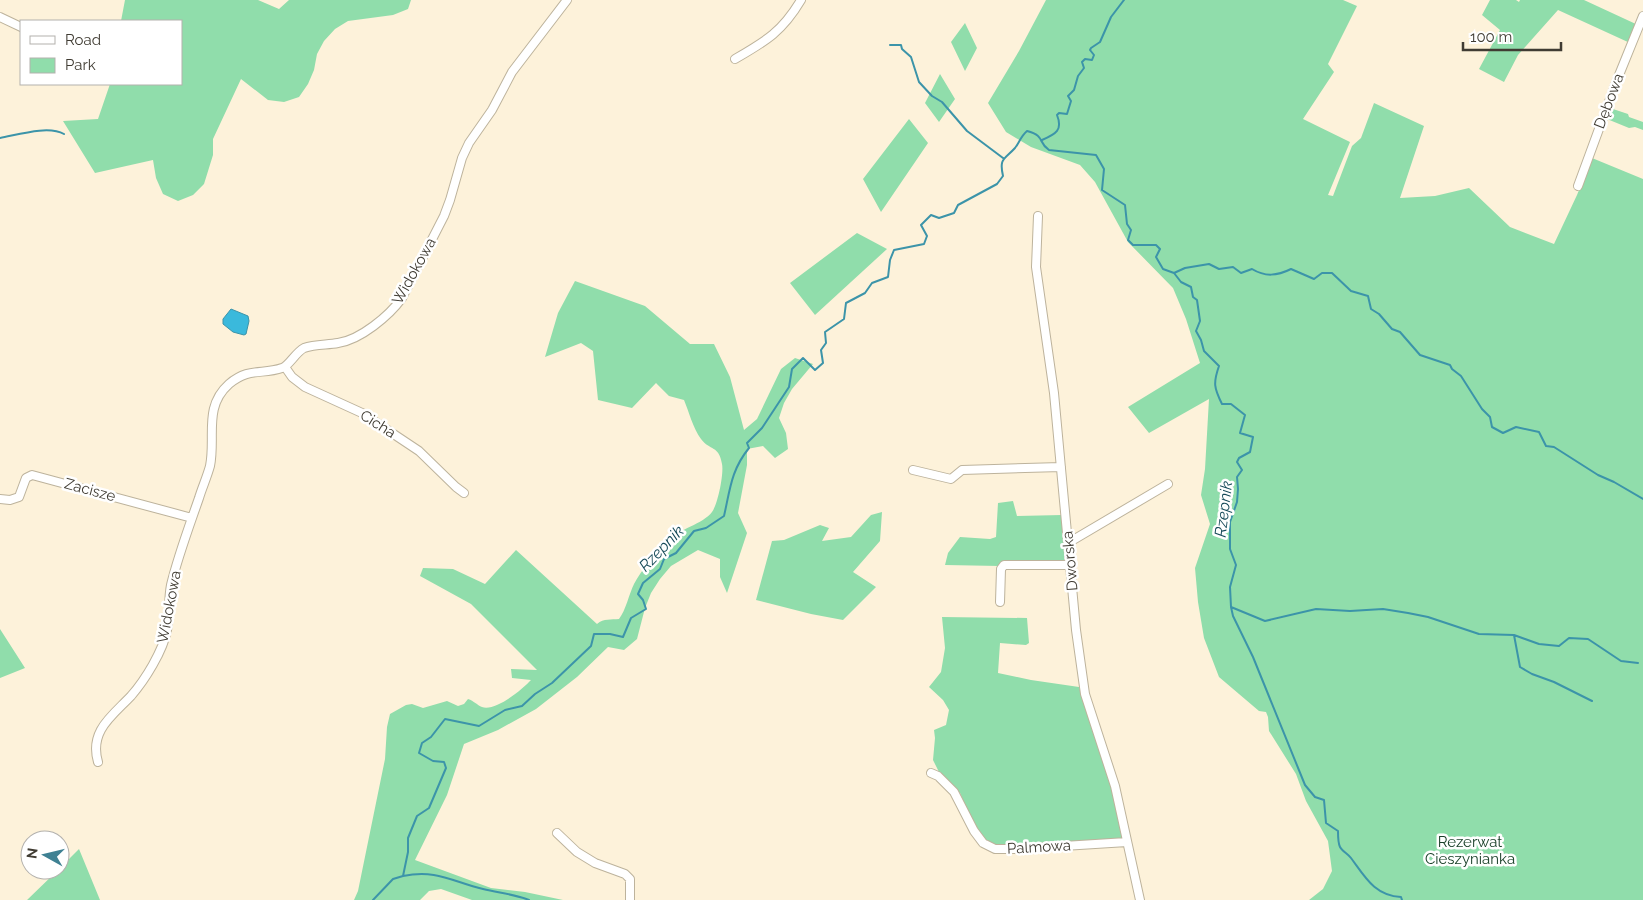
<svg xmlns="http://www.w3.org/2000/svg" width="1643" height="900" viewBox="0 0 1643 900" font-family="Raleway,sans-serif">
<style>
.green{fill:#90ddab}
.water{fill:#3ab9dc;stroke:#3c94a9}
.lines{fill:none;stroke-linecap:round;stroke-linejoin:round}
.stream{stroke:#3c94a9;stroke-width:2}
.minor-casing{stroke:#bdb39c;stroke-width:10}
.minor{stroke:#fff;stroke-width:8}
.labels{text-anchor:middle;stroke-width:5;stroke-linejoin:round;paint-order:stroke}
.street-label{font-size:15px;fill:#403c33;stroke:#fff}
.park-label{font-size:15px;fill:#1a4029;stroke:#fff}
.water-label{font-size:16px;font-style:italic;fill:#154958;stroke:#fff}
</style>
<rect width="100%" height="100%" fill="#fdf2da"/>
<path class="green" d="M125 0H258L279 9 289 0H411L408 9 393 15 348 21 335 29 324 41 317 54 314 70 308 84 299 97 284 102 268 100 241 79 213 139V155L204 184 193 195 178 201 163 194 156 178 153 160 95 173 63 121 98 119 110 84H181V21H121Z
M1046 0H1343L1357 6 1328 64 1334 72 1303 119 1350 142 1328 195 1333 196 1352 146 1361 138 1374 103 1424 126 1400 198 1435 196 1469 188 1510 227 1554 244 1577 195 1592 158 1643 179V900H1309L1323 889 1332 871 1328 841 1306 801 1296 774 1269 731 1268 717 1266 712 1259 711 1219 677 1204 638 1198 602 1195 568 1210 524 1201 495 1205 469 1209 399 1149 433 1128 407 1200 363 1186 319 1173 288 1128 242 1095 182 1080 165 1031 147 1006 132 988 103 1019 51Z
M1490 0H1516L1519 2 1520 0H1584L1638 25 1630 43 1558 10 1518 55 1504 82 1479 69 1500 30 1482 15Z
M965 23 977 48 965 71 951 42Z
M940 74 955 99 939 122 925 103Z
M1610 108 1628 114 1629 117 1643 122V130L1635 127 1629 128 1607 119Z
M909 119 928 143 881 212 863 179Z
M857 233 887 249 815 315 790 283Z
M575 281 645 306 690 344H714L730 377 744 430 757 419 781 369 795 358 813 364 792 389 784 403 779 418 786 433 788 449 775 458 763 446 747 449V465L738 513 747 533 727 593 720 577V559L698 550 671 566 660 579 651 593 645 608 637 639 624 650 608 647 577 677 536 709 498 730 464 744 447 795 415 860 491 888 525 892 563 900H472L441 889 429 891 420 900H354L358 891 385 759 387 727 390 714 406 705 412 704 423 708 447 701 458 706 464 704 468 699C474 701 477 705 482 707 495 712 523 689 531 680L512 678 511 669 537 670 471 604 420 576 423 568 453 569 485 584 516 550 597 624C604 618 611 620 619 619 626 610 629 594 634 584 641 570 657 553 667 541 679 529 703 524 712 512 718 504 724 473 722 464 719 445 710 451 701 439 693 428 689 412 684 400L669 396 656 383 632 408 598 400 593 351 581 343 545 357 558 313Z
M1013 501 1017 516 1062 515 1068 561H1004L1000 566 945 565 948 553 960 537 990 539 996 537 998 503Z
M882 512 880 541 853 572 876 587 843 620 811 614 756 600 772 541 784 540 820 525 829 528 822 541 851 537 871 515Z
M942 617 1027 618 1029 643 1026 645 1000 643 998 673 1031 680 1079 687 1116 798 1123 838 1121 840 1000 847 990 844 980 837 960 793 939 772 933 760 935 738 934 730 946 725 949 710 943 700 929 687 941 672 945 648Z
M0 629 25 668 0 678Z
M79 849 100 900H27L58 870H60V868Z"/>
<path class="water" d="M231 309 248 316 249 321 246 334 244 335 233 332 223 324V319Z"/>
<g class="lines">
<path class="stream" d="M890 45H901L902 49 911 57 919 82 932 96 942 102 967 131 1003 158
M0 138C17 135 48 125 64 134
M1042 140C1056 134 1063 130 1057 115L1059 113 1067 114 1071 101 1068 96 1074 90 1078 76 1084 68 1082 62 1085 59 1092 60 1094 55 1090 50 1091 48 1100 42 1111 17 1124 0
M1174 273 1185 268 1209 264 1219 269 1233 267 1241 273 1252 269C1265 277 1277 276 1291 269L1314 279 1322 273H1332L1351 291 1368 296 1371 309 1379 314 1392 329 1400 332 1420 355 1450 365 1452 369 1461 376 1482 409 1490 417 1492 427 1503 433 1516 427 1539 432 1546 446 1554 447 1598 475 1614 482 1643 499
M1231 607 1265 621 1316 609 1350 611 1383 609 1408 613 1428 617 1479 634 1514 635 1539 644 1559 646 1569 638 1588 639 1621 661 1638 663
M1514 635 1520 667 1532 674 1554 682 1592 701
M403 876C437 869 453 882 483 889 499 893 514 894 529 900
M373 900 393 879 403 876 408 852V838L417 816 429 808 446 768 444 762 433 761 419 753 422 743 431 737 445 719 479 726 505 710 522 706 535 694 552 683 591 646 594 634H610L623 637 631 618 646 609 643 600 638 594 643 583 660 569 664 559 676 553 694 531 706 528 724 516C730 490 731 470 749 448L747 443 762 428 789 387 792 369 803 358 815 370 823 363 821 350 826 343 825 332 844 319 846 303 865 293 872 283 888 277 890 260 894 250 924 244 927 236 921 225 931 215 939 218 954 213 958 205 997 184 1003 176C999 158 1004 160 1015 148 1019 143 1021 136 1027 131 1046 136 1037 142 1049 150L1096 155 1104 169 1102 190 1125 205 1127 224 1131 230 1128 240 1133 245H1156L1160 249 1156 257 1163 269 1174 273 1181 282 1191 287 1193 297 1197 300 1200 321 1196 331 1201 340 1204 351 1219 366C1213 383 1214 388 1222 404H1231L1245 415 1240 433 1253 437 1250 452 1239 458 1237 462 1242 470 1237 477 1238 489 1237 502 1230 522V549L1236 565 1230 587 1231 607 1233 616 1253 657 1305 785 1315 797 1324 800 1326 823 1338 831C1338 836 1338 843 1340 847 1342 851 1348 854 1351 858 1365 877 1375 896 1401 897L1402 900"/>
<g class="minor-casing">
<path id="minor" d="M0 17 21 27
M735 59C766 41 782 32 801 0
M1578 186 1617 80 1643 16
M1038 216 1036 267 1054 393 1076 630 1085 694 1115 786 1140 900
M285 367 292 377 305 387 362 413 419 451 456 487 464 493
M913 470 951 479 962 470 1061 467
M0 499 10 500 19 497 26 478 32 475 192 518
M1068 543 1168 484
M1000 602 1001 569 1004 565H1070
M98 762C89 731 112 716 131 696 145 680 163 651 167 630 170 615 168 600 171 585 178 556 189 527 199 498 202 488 207 477 210 466 216 437 203 407 229 384 249 367 262 375 282 368 289 366 295 353 304 348 315 344 327 345 338 343 360 340 389 316 402 298L444 216 450 200 462 158 469 143 492 110 512 72 567 0
M931 773 938 776 954 792 974 831 983 843 995 849H1015L1127 842
M557 833 577 852 595 863 625 874 630 879V900"/>
</g>
<use href="#minor" class="minor"/>
</g>
<g class="labels">
<g class="street-label">
<text transform="translate(1609 101) rotate(-69)" y="5">Dębowa</text>
<text transform="translate(414 271) rotate(-61)" y="5">Widokowa</text>
<text transform="translate(378 424) rotate(32)" y="5">Cicha</text>
<text transform="translate(90 490) rotate(15)" y="5">Zacisze</text>
<text transform="translate(1070 561) rotate(-95)" y="5">Dworska</text>
<text transform="translate(169 607) rotate(-79)" y="5">Widokowa</text>
<text transform="translate(1039 847) rotate(-3)" y="5">Palmowa</text>
</g>
<g class="park-label">
<text x="1470" y="847">Rezerwat<tspan x="1470" dy="17">Cieszynianka</tspan></text>
</g>
<g class="water-label">
<text transform="translate(1223 509) rotate(-83)" y="6">Rzepnik</text>
<text transform="translate(661 548) rotate(-46)" y="6">Rzepnik</text>
</g>
</g>
<rect x="20" y="20" width="162" height="65" fill="#ffffff" stroke="#b3b1ad"/>
<rect x="30" y="36" width="25" height="8" fill="#ffffff" stroke="#b3b1ad"/>
<text x="65" y="45" font-size="15" fill="#403c33">Road</text>
<rect x="30" y="58" width="25" height="15" fill="#90ddab" stroke="#b3b1ad"/>
<text x="65" y="70" font-size="15" fill="#403c33">Park</text>
<g transform="translate(45 855) rotate(278)"><circle r="24" fill="#ffffff" stroke="#b3b1ad"/>
<path d="M0-4L9 19L0 12L-9 19Z" fill="#3f8193"/>
<text y="-8" font-size="14" font-weight="bold" text-anchor="middle" fill="#403c33">N</text>
</g>
<path d="M1463 42v8h98v-8" fill="none" stroke="#403c33" stroke-width="2.5"/>
<text x="1470" y="42" font-size="15" fill="#403c33" stroke="#ffffff" stroke-width="4" paint-order="stroke">100 m</text>
</svg>
